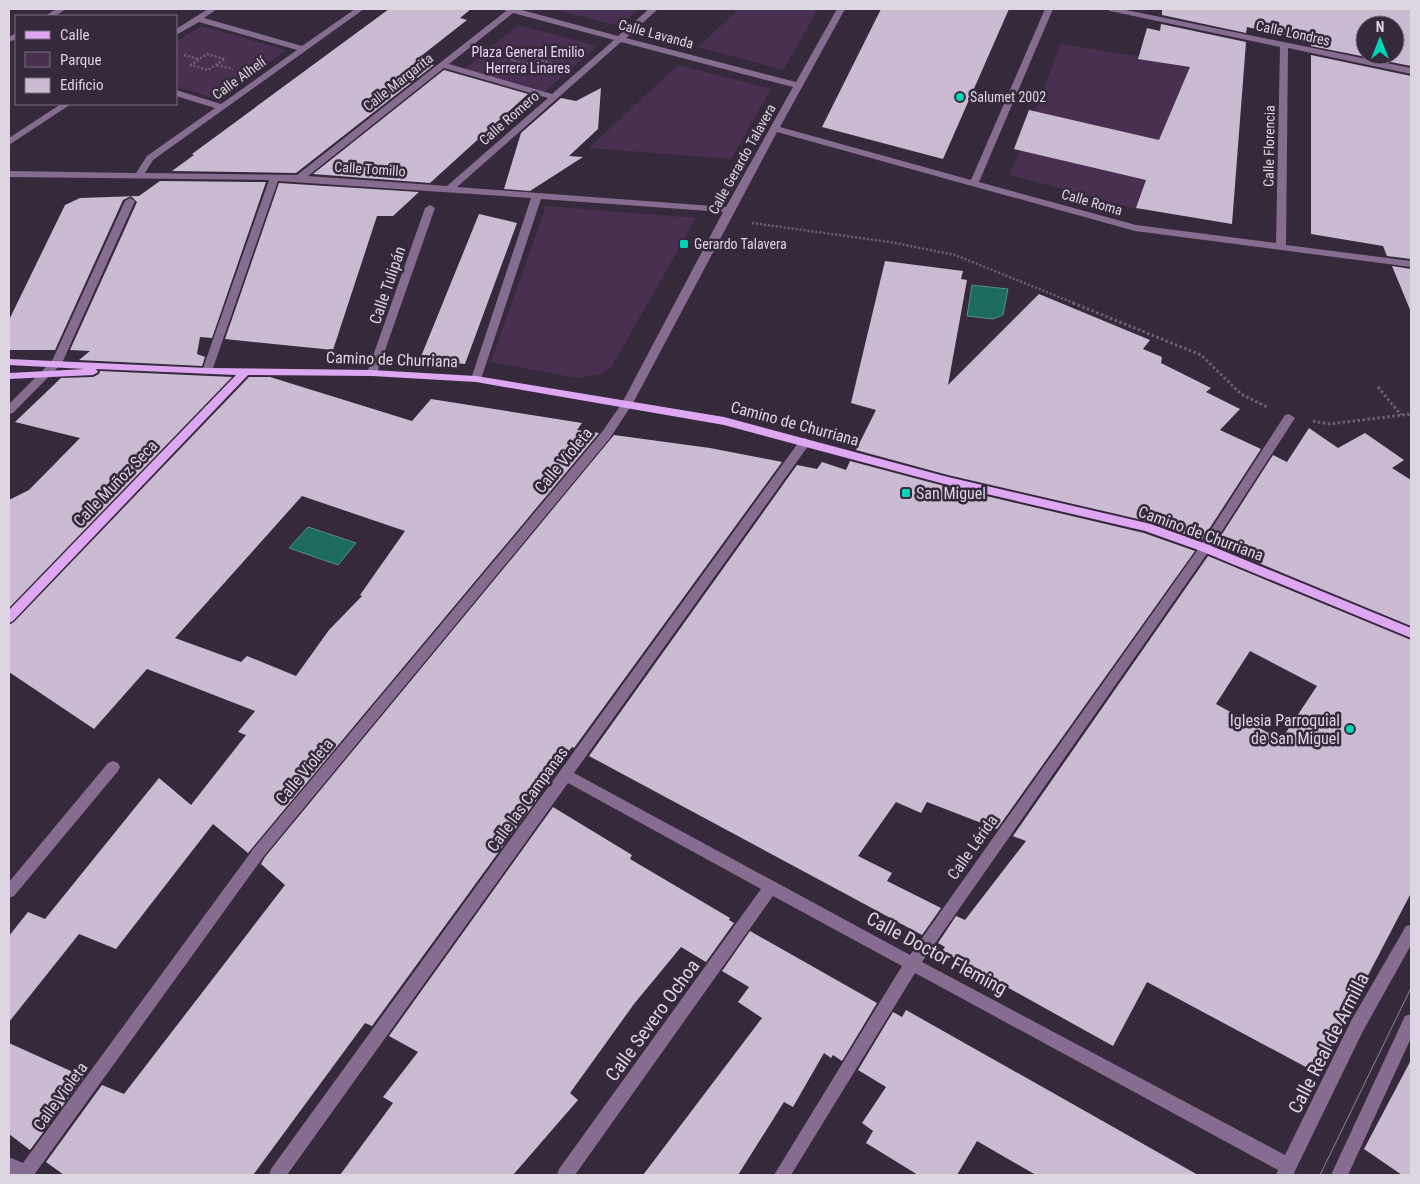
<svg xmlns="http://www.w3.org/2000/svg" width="1420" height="1184" viewBox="0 0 1420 1184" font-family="'Roboto Condensed',sans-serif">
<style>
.green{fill:#493053}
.water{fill:#1c6c5d;stroke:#568c85}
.building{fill:#cbbbd2;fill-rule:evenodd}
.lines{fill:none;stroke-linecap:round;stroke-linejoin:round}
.path-far1{stroke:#6c6071;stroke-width:2.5;stroke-dasharray:2 2;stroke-linecap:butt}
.path{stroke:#6c6071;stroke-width:3;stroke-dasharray:2.5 2.5;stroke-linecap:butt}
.minor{fill:#866c90;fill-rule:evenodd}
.major{fill:#dda7f2;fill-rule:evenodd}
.tram{stroke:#8d8392;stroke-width:1}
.poi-dot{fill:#00d5b7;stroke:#36293c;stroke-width:2}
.labels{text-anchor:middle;stroke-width:5;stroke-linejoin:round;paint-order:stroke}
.far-street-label{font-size:14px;fill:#ddd5e1;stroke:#36293c}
.far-park-label{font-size:14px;fill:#efd1fb;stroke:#36293c}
.far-poi-label{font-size:14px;fill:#ddd5e1;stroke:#36293c;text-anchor:start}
.street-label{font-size:16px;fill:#ddd5e1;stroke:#36293c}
.poi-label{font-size:16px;fill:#ddd5e1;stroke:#36293c;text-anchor:start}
.near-street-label{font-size:19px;fill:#ddd5e1;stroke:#36293c}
</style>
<rect width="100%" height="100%" fill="#36293c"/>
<path class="green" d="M552 9H639L619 26Z
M739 9H818L783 70 698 47Z
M518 25 597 46 541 95 460 72Z
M201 26 286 50 216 99 176 86V42Z
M1061 44 1193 65 1140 210 1010 175Z
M678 65 771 89 731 159 589 148Z
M546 206 696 218 612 366 601 374 577 378 491 362Z"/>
<path class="water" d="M972 285 1008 289 1003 315 993 319 967 316Z
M308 527 356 543 338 565 289 548Z"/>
<path class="building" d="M389 9H471L460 18 467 20 416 60 434 65 296 173 172 171 194 155 192 154Z
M881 9H1009L943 159 822 127Z
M1162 9H1411V66L1311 46V41L1247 27 1246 33 1162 15ZM1365 25H1395V55H1365Z
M1161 24 1246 42 1232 224 1136 208 1146 180 1014 149 1029 110 1159 140 1190 67 1138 59 1147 28 1160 31Z
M1311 55 1411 76V259L1387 256 1383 246 1311 234Z
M444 70 528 94 430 183 313 174Z
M601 88 598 129 569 156 583 157 530 191 504 189 521 133 561 98 576 101Z
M160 181 266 182 212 338 200 337 197 354 205 357 202 366 79 360 90 351 70 350 137 202 131 196 123 200 55 350H9V320L65 205 80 198 139 196Z
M279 183 419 192 393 216H377L333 350 225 339Z
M479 214 517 223 465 364 420 359Z
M885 261 963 271 961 279 967 280 948 385 1039 294 1150 340 1143 349 1162 357 1161 363 1211 388 1206 392 1240 409 1220 430 1261 449 1202 540 1151 522 948 475 856 450 876 410 851 403Z
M1392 266 1411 269V312Z
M100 371 232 377 9 608V500L29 490 80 438 15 422 61 378 93 377 99 374Z
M249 377H270L412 421 431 399 582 423 577 430 599 433 248 853 213 824 116 949 79 934 9 1022V936L28 912 45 919 159 778 191 805 246 735 238 732 255 711 147 669 94 729 9 672V625L14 622ZM302 496 405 531 360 595 362 596 329 630 296 676 247 656 241 662 175 638Z
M1309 428 1338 448 1365 433 1404 460 1392 468 1411 480V626L1215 545 1273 455 1287 462Z
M614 435 710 448 782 462 574 748 572 747 533 796 538 798 372 1026 365 1023 253 1175H64L46 1162 102 1085 124 1094 285 885 261 864 265 857Z
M850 461 948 487 1144 533 1195 551 997 829 927 802 921 813 896 802 858 856 892 873 887 881 941 908 922 935 589 756 797 465 817 469 822 462 846 470Z
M1208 556 1411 640V893L1317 1073 1147 982 1113 1046 942 951 945 947 938 943 956 916 965 920 1026 841 1013 836ZM1250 651 1317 686 1281 740 1216 704Z
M553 807 632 855 630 859 730 918 729 920 734 923 706 962 681 947 634 1004 570 1093 578 1100 513 1175H340L393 1103 383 1097 418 1052 389 1036Z
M750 931 877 1003 842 1061 833 1055 831 1058 824 1053 793 1107 784 1102 738 1175H643L762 1018 738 1002 749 987 722 971Z
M906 1010 1085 1111 1198 1175H1036L977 1141 957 1175H918L866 1143 873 1131 862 1123 886 1087 858 1070 893 1012 902 1017Z
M9 1043 84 1077 30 1150 9 1134Z
M1411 1060V1175H1402L1364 1149Z"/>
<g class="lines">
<path class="path-far1" d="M501 49 518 54
M525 49 544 54 531 65 512 60Z
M207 54 225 59 208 70 191 65Z
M184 55 199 59
M538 59 554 64
M217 65 233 69
M752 223 890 242 955 255 1076 304"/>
<path class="path" d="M1073 303 1201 355 1241 394 1267 407
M1378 387 1401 415
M1313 421 1329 424 1411 414"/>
<path class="minor" d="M56 9H66L55 16H45Z
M208 9H217L204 18 302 46 355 9H364L153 160 145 173 297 175 506 11 502 9H518L618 36 649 9H658L626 38 796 82 837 9H845L780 127 971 180 1045 9H1053L979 182 1136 225 1276 243 1280 47 1110 11 1106 9H1121L1411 68V74L1288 48 1286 245 1411 261V267L1135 231 777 132 633 403 610 438 264 856 34 1175H13L9 1173V1157L23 1163 254 848 602 432 622 403 723 212 541 199 481 379 476 382 471 379 531 198 278 181 212 371 207 374 203 373 202 371 269 180 9 177V171L136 173 147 156 215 108 176 96V90L221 104 297 50 199 22 176 35V29ZM513 13 614 40 552 94 449 64ZM621 42 793 87 726 207 457 187ZM444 68 548 98 447 186 308 176Z
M16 33V39L9 42V37Z
M61 104H71L9 145V138Z
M130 198 135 201 62 363 13 413 9 414V404L52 361 125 201Z
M430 205 435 208 377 373 376 375H368L367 373 425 208Z
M1289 414 1295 418 1209 551 922 962 1285 1155 1351 1021 1406 926 1411 925V945L1363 1031 1293 1175H1276L1278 1170 915 973 791 1175H774L902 966 773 896 575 1175H557L559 1169 761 889 568 783 287 1175H269L271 1169 801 439 805 438 811 442 574 773 910 955 1201 545 1285 415Z
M113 761 118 763 120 767 118 771 14 896 9 898V882L108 763Z
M1411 1014V1038L1348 1175H1331L1405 1016Z"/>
<path class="major" d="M9 359 207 368 372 370 476 376 724 417 948 477 1151 524 1209 545 1411 628V638L1201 551 1145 531 948 485 724 425 476 382 372 376 248 375 13 621 9 623V610L236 375 96 369 98 372 93 375 9 379V373L85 369 9 365Z"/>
<path class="tram" d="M1320 1175 1411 988"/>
</g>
<g class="poi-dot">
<circle cx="960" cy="97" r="5"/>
<rect x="679" y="239" width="10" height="10" rx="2.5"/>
<rect x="901" y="488" width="10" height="10" rx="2.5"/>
<circle cx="1350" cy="729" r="5"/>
</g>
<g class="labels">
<g class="far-street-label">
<text transform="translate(1293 33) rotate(12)" y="5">Calle Londres</text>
<text transform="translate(656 34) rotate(15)" y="5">Calle Lavanda</text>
<text transform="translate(239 78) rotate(-36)" y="5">Calle Alhelí</text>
<text transform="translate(398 82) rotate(-38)" y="5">Calle Margarita</text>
<text transform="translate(509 118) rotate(-41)" y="5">Calle Romero</text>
<text transform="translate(1269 146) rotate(-89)" y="5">Calle Florencia</text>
<text transform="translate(742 159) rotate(-61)" y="5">Calle Gerardo Talavera</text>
<text transform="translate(370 169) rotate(4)" y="5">Calle Tomillo</text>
<text transform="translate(1092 202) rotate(16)" y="5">Calle Roma</text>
</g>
<g class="far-park-label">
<text x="528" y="57">Plaza General Emilio<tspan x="528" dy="16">Herrera Linares</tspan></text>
</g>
<g class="far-poi-label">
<text x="970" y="102">Salumet 2002</text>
<text x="694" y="249">Gerardo Talavera</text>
</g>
<g class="street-label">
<text transform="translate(387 285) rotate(-71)" y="6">Calle Tulipán</text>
<text transform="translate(392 359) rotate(2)" y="6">Camino de Churriana</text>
<text transform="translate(795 423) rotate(15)" y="6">Camino de Churriana</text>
<text transform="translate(563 460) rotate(-50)" y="6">Calle Violeta</text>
<text transform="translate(115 483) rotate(-46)" y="6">Calle Muñoz Seca</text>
<text transform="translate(1201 533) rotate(20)" y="6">Camino de Churriana</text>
<text transform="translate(304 771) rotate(-50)" y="6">Calle Violeta</text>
<text transform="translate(527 799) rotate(-54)" y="6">Calle las Campanas</text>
<text transform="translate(972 847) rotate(-55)" y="6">Calle Lérida</text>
<text transform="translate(60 1096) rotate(-54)" y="6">Calle Violeta</text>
</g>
<g class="poi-label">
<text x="916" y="499">San Miguel</text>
<text x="1340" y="726" text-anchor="end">Iglesia Parroquial<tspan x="1340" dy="18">de San Miguel</tspan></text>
</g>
<g class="near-street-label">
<text transform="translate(937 953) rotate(28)" y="7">Calle Doctor Fleming</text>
<text transform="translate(652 1020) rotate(-54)" y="7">Calle Severo Ochoa</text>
<text transform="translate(1328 1043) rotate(-63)" y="7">Calle Real de Armilla</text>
</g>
</g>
<rect width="1420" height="1184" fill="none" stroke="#ddd5e1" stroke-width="20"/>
<rect x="15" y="15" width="162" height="90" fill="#36293c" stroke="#796e7e"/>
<rect x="25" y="31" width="25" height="8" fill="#dda7f2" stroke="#796e7e"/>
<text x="60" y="40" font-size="15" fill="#ddd5e1">Calle</text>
<rect x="25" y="52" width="25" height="15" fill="#493053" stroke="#796e7e"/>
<text x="60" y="65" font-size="15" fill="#ddd5e1">Parque</text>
<rect x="25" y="78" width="25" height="15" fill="#cbbbd2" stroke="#796e7e"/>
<text x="60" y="90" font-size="15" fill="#ddd5e1">Edificio</text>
<g transform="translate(1380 40)"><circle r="24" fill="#36293c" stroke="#796e7e"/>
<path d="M0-4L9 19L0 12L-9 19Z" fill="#00d5b7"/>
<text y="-8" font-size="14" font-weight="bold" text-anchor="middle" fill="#ddd5e1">N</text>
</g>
</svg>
